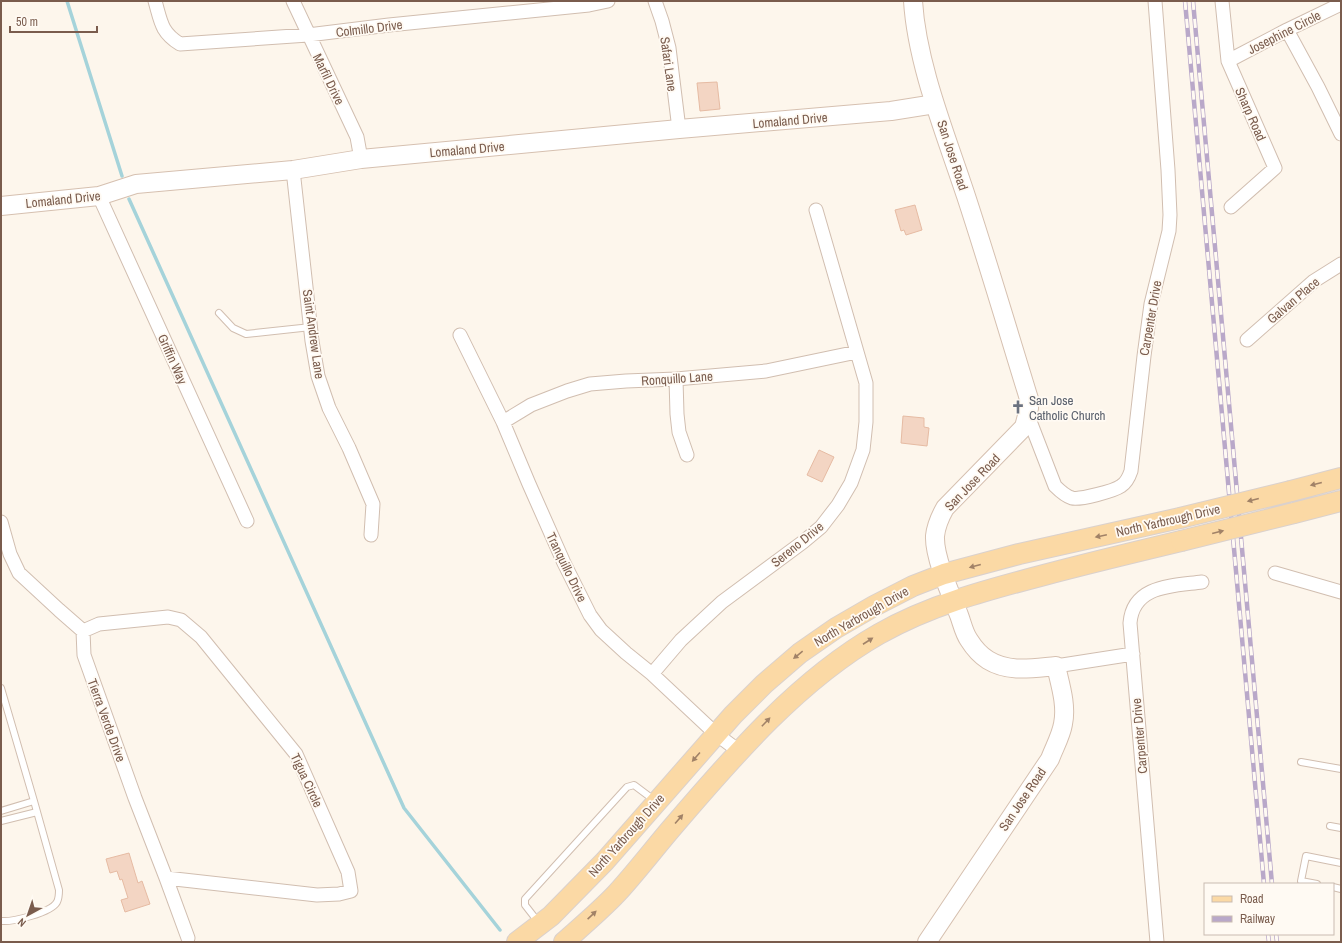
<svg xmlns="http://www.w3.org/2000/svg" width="1342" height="943" viewBox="0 0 1342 943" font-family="'Archivo Narrow',sans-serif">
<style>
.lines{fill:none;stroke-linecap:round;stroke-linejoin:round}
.stream{stroke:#a5d3da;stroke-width:3.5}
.building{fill:#f3d5c3;stroke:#e6bba3}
.lane-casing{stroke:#d1beb0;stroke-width:8}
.street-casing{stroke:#d1beb0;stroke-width:15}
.secondary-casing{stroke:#d6c0b0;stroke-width:20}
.primary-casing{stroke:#dad1cd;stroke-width:22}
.lane{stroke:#fff;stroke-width:6}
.street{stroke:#fff;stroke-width:13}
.secondary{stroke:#fff;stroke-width:18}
.primary{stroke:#fbd9a5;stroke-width:20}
.rail-casing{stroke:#b9a8c9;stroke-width:4.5}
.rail{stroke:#fffaf3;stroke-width:3;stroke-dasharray:9;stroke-linecap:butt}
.primary-bridge-casing{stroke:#dad1cd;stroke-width:22;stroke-linecap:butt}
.primary-bridge{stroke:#fbd9a5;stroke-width:20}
.oneway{fill:#a18267}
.labels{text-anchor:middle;stroke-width:3.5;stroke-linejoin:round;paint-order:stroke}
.street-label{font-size:13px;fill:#7a5c4d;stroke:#fffaf3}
.worship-label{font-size:13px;fill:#5b616d;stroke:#fffaf3;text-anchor:start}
</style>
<rect width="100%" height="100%" fill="#fdf6ec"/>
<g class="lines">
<path class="stream" d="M67 1 122 176
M129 199 404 808 500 930"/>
</g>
<path class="building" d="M717 82 720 109 700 111 697 83Z
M915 205 922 230 906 235 904 230 901 231 895 210Z
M903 416 924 418V427L929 428 927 446 901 443Z
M819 450 834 457 822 482 807 475Z
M129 853 138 883 142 881 150 904 125 912 121 900 128 898 122 879 120 880 117 871 110 873 106 859Z"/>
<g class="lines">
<g class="lane-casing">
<path id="lane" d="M219 313 233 328 246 334 311 327
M1 688 34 801 59 890C59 894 59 898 57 902 51 913 12 922 1 921
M1301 762 1341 769
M1 811 34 801
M1 821 37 812
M1330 826 1341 828
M1317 884 1301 881 1306 856 1341 863
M1333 887 1341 889
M539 923 525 905V899L627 787 634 785 654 800"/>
</g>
<g class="street-casing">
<path id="street" d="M155 1C161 22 161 32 180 44L308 35 389 25 589 5 608 1
M293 1 357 137 361 159
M655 1 662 21 669 48 679 129
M1222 1 1228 61 1275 168 1231 207
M1287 30 1318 87 1341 134
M1228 61 1287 30 1341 4
M293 170 312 341 318 376 329 408 349 448 373 504 371 535
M99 196 247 521
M460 335 503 422 529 484 564 563 590 615 601 630 626 653 652 674 716 734 739 751
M1247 340 1314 281 1341 264
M676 379 677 414 679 432 687 455
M1028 416 1055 486C1060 491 1065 496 1072 498 1080 500 1114 491 1121 486 1126 483 1129 477 1131 471L1144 356 1151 304 1169 231 1170 215 1168 170 1155 1
M503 422 531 405 567 391 590 384 626 381 676 379 766 371 857 352
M1 522 10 554 19 573 59 610 83 631 84 655 135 798 166 878 188 938
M1275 573 1341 592
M83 631 99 624 168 617 181 620 201 637 296 754 348 872 351 891 339 894 317 895 166 878
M1056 666 1133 654
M652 674 681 640 722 602 803 542 821 527 838 505 851 483 863 450 866 422V383L816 210
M1157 942 1130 623C1133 585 1172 586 1202 582"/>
</g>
<g class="secondary-casing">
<path id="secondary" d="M913 1C917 65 946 135 966 196 988 263 1008 331 1029 399V408L1024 427 945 508C940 517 936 526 935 536 934 557 951 595 959 615 962 623 964 633 969 640 974 648 980 655 988 660 1009 673 1033 668 1056 666 1060 684 1067 705 1063 724 1061 736 1054 748 1050 759L927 942
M1 206 99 196 136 184 293 170 361 159 679 129 891 111 935 104"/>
</g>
<g class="primary-casing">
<path id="primary" d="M1291 491 1341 478
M1294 513 1341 501
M517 942 551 916 605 861 733 715 764 684 800 653 836 628 874 606 913 586 944 574 1019 554 1180 518
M564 942C582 926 601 910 617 893 638 870 656 846 676 823 735 754 800 679 879 634 930 605 987 590 1044 575 1089 563 1135 552 1181 541"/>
</g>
<use href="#lane" class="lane"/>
<use href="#street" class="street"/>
<use href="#secondary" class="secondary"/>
<use href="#primary" class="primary"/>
<g class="rail-casing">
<path id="rail" d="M1185 1 1264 884
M1193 1 1272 884
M1268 934 1269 942
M1276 934 1277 942"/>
</g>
<use href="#rail" class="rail"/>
<g class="primary-bridge-casing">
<path id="primary-bridge" d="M1180 518 1291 491
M1181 541 1294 513"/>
</g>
<use href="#primary-bridge" class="primary-bridge"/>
</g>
<defs><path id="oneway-solid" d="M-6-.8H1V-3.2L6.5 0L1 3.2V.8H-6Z"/></defs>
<g class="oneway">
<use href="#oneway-solid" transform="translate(1316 484) rotate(166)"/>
<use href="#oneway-solid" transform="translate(1253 500) rotate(166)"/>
<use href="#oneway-solid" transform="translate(1218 532) rotate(-14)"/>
<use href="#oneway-solid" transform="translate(1101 536) rotate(168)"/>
<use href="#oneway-solid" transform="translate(975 566) rotate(165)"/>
<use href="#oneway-solid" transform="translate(868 641) rotate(-33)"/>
<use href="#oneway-solid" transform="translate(798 655) rotate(141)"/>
<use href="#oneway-solid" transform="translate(766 722) rotate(-46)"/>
<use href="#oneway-solid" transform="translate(696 757) rotate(131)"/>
<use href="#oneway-solid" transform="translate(679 819) rotate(-49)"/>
<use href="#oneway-solid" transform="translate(592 915) rotate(-43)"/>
</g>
<defs>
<g id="church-bare" transform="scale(1.08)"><path d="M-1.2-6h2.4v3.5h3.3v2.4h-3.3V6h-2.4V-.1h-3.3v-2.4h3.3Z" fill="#6b7280" stroke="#fffaf3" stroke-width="2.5" paint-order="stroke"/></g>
</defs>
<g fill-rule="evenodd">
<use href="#church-bare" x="1018" y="407"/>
</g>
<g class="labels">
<g class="street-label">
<text transform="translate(369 28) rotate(-7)" y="5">Colmillo Drive</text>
<text transform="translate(1284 32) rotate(-27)" y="5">Josephine Circle</text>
<text transform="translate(669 64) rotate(82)" y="5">Safari Lane</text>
<text transform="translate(329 79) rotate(64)" y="5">Marfil Drive</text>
<text transform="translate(1251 114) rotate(66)" y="5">Sharp Road</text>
<text transform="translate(790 120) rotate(-5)" y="5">Lomaland Drive</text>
<text transform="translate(467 149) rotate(-5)" y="5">Lomaland Drive</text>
<text transform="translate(953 155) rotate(72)" y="5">San Jose Road</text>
<text transform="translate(63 199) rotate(-6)" y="5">Lomaland Drive</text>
<text transform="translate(1293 300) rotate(-40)" y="5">Galvan Place</text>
<text transform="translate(1150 318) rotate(-80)" y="5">Carpenter Drive</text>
<text transform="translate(314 334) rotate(82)" y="5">Saint Andrew Lane</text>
<text transform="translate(173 359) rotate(66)" y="5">Griffin Way</text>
<text transform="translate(677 378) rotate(-4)" y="5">Ronquillo Lane</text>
<text transform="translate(972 482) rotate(-46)" y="5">San Jose Road</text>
<text transform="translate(1168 520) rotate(-13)" y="5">North Yarbrough Drive</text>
<text transform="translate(797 544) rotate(-39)" y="5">Sereno Drive</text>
<text transform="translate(567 567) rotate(64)" y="5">Tranquillo Drive</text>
<text transform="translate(861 616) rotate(-30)" y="5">North Yarbrough Drive</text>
<text transform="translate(107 720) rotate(70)" y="5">Tierra Verde Drive</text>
<text transform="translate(1139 736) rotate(-95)" y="5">Carpenter Drive</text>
<text transform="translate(307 780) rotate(65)" y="5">Tigua Circle</text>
<text transform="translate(1022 799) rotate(-56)" y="5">San Jose Road</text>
<text transform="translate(626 835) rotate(-48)" y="5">North Yarbrough Drive</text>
</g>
<g class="worship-label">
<text x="1029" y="405">San Jose<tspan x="1029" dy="15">Catholic Church</tspan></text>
</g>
</g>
<rect width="1342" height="943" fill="none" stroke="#7a5c4d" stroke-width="4"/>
<rect x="1204" y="883" width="130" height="52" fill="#fffaf3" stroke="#cabbb1"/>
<rect x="1212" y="896" width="20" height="6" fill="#fbd9a5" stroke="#cabbb1"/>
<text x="1240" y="903" font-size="12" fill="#7a5c4d">Road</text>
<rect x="1212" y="916" width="20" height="6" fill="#b9a8c9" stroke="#cabbb1"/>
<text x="1240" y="923" font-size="12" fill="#7a5c4d">Railway</text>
<g transform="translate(28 915) rotate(220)" stroke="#fffaf3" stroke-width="3" paint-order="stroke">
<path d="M0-3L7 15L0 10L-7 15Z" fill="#7a5c4d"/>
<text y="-6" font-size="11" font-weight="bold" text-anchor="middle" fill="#7a5c4d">N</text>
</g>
<path d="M10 26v6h87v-6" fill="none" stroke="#7a5c4d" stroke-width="2"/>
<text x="16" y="26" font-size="12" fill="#7a5c4d" stroke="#fffaf3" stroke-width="3" paint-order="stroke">50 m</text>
</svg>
